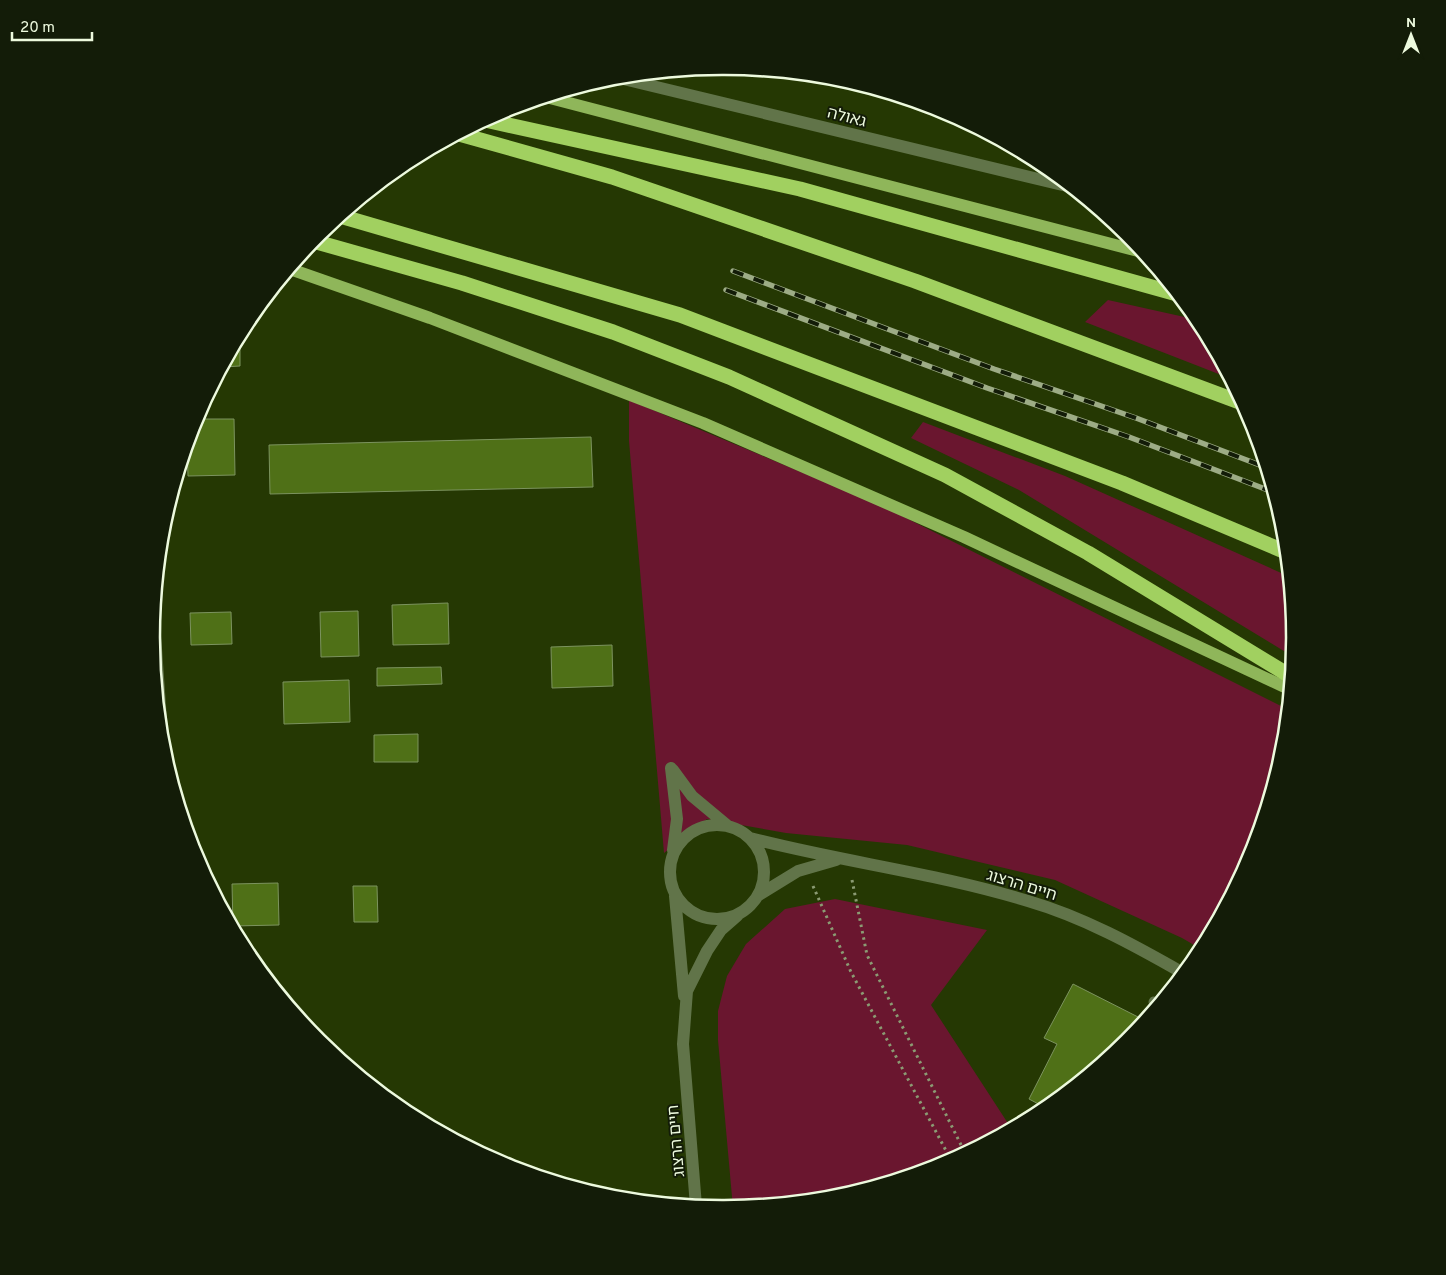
<svg xmlns="http://www.w3.org/2000/svg" width="1446" height="1275" viewBox="0 0 1446 1275" font-family="Overpass,'Noto Sans Hebrew',sans-serif">
<style>
.green{fill:#6a162f}
.building{fill:#4f7017;stroke:#7c935f}
.lines{fill:none;stroke-linecap:round;stroke-linejoin:round}
.path{stroke:#8b9b73;stroke-width:3;stroke-dasharray:2.5 4;stroke-linecap:butt}
.lane{stroke:#617449;stroke-width:11}
.street{stroke:#617449;stroke-width:12}
.primary{stroke:#8fb65a;stroke-width:12}
.highway{stroke:#a1d060;stroke-width:15}
.rail-casing{stroke:#9dac86;stroke-width:5.5}
.rail{stroke:#131c08;stroke-width:4;stroke-dasharray:11;stroke-linecap:butt}
.labels{text-anchor:middle;stroke-width:4;stroke-linejoin:round;paint-order:stroke}
.street-label{font-size:16px;fill:#edfade;stroke:#131c08}
.rim{fill:none;stroke:#edfade;stroke-width:2.5}
</style>
<rect width="100%" height="100%" fill="#253803"/>
<path class="green" d="M1108 300 1198 320 1229 378 1085 322Z
M629 400 880 505 1287 709 1283 749 1251 856 1201 949 1182 938 1055 880 907 845 786 833 707 819 664 853 629 441Z
M923 422 1065 476 1288 576 1294 638 1292 656 1019 490 911 438Z
M835 899 987 930 931 1005 1011 1128 941 1165 834 1198 733 1208 718 1040V1011L727 976 746 944 785 909Z"/>
<path class="building" d="M240 336V366L223 367Z
M195 419H234L235 475 188 476 187 445Z
M591 437 593 487 270 494 269 445Z
M448 603 449 644 393 645 392 605Z
M358 611 359 656 321 657 320 612Z
M231 612 232 644 191 645 190 613Z
M612 645 613 686 552 688 551 647Z
M441 667 442 684 377 686V668Z
M349 680 350 722 284 724 283 682Z
M418 734V762H374V735Z
M278 883 279 925 233 926 232 884Z
M353 886H377L378 922H354Z
M1073 984 1144 1020 1127 1042 1046 1108 1029 1099 1057 1044 1044 1038Z"/>
<g class="lines">
<path class="path" d="M852 880 867 955 965 1153
M813 886 851 972 951 1160"/>
<path class="lane" d="M1154 1002 1157 1004"/>
<path class="street" d="M615 77 1071 187
M154 620 163 749
M671 768 677 819 673 850
M673 770 692 796 728 826
M670 872a47 47 0 1 1 94 0a47 47 0 1 1-94 0Z
M750 838C842 862 937 873 1028 901 1083 917 1134 945 1183 973
M759 895 798 871 836 860
M675 896 684 996
M696 1206 683 1044 687 991 707 951 721 930 737 916"/>
<path class="primary" d="M546 97 1142 252
M290 269 430 318 703 423 964 537 1289 689"/>
<path class="highway" d="M485 120 800 189 1177 294
M459 134 612 177 915 281 1242 403
M340 216 680 315 1122 483 1286 552
M313 241 462 283 613 332 729 377 945 475 1088 553 1290 676"/>
<g class="rail-casing">
<path id="rail" d="M733 271 994 369 1136 418 1265 467
M726 290 987 388 1129 437 1273 492"/>
</g>
<use href="#rail" class="rail"/>
</g>
<g class="labels">
<g class="street-label">
<text transform="translate(847 116) rotate(14)" y="6">גאולה</text>
<text transform="translate(1022 884) rotate(17)" y="6">חיים הרצוג</text>
<text transform="translate(675 1141) rotate(-95)" y="6">חיים הרצוג</text>
</g>
</g>
<path d="M0 0H1446V1275H0ZM722 75H724A562 562 0 0 1 1286 637V638A562 562 0 0 1 724 1200H722A562 562 0 0 1 160 638V637A562 562 0 0 1 722 75Z" fill="#131c08" fill-rule="evenodd"/>
<path class="rim" d="M722 75H724A562 562 0 0 1 1286 637V638A562 562 0 0 1 724 1200H722A562 562 0 0 1 160 638V637A562 562 0 0 1 722 75Z"/>
<g transform="translate(1411 35)" stroke="#131c08" stroke-width="4" paint-order="stroke">
<path d="M0-4L9 19L0 12L-9 19Z" fill="#edfade"/>
<text y="-8" font-size="14" font-weight="bold" text-anchor="middle" fill="#edfade">N</text>
</g>
<path d="M12 32v8h80v-8" fill="none" stroke="#edfade" stroke-width="2.5"/>
<text x="20" y="32" font-size="15" fill="#edfade" stroke="#131c08" stroke-width="4" paint-order="stroke">20 m</text>
</svg>
